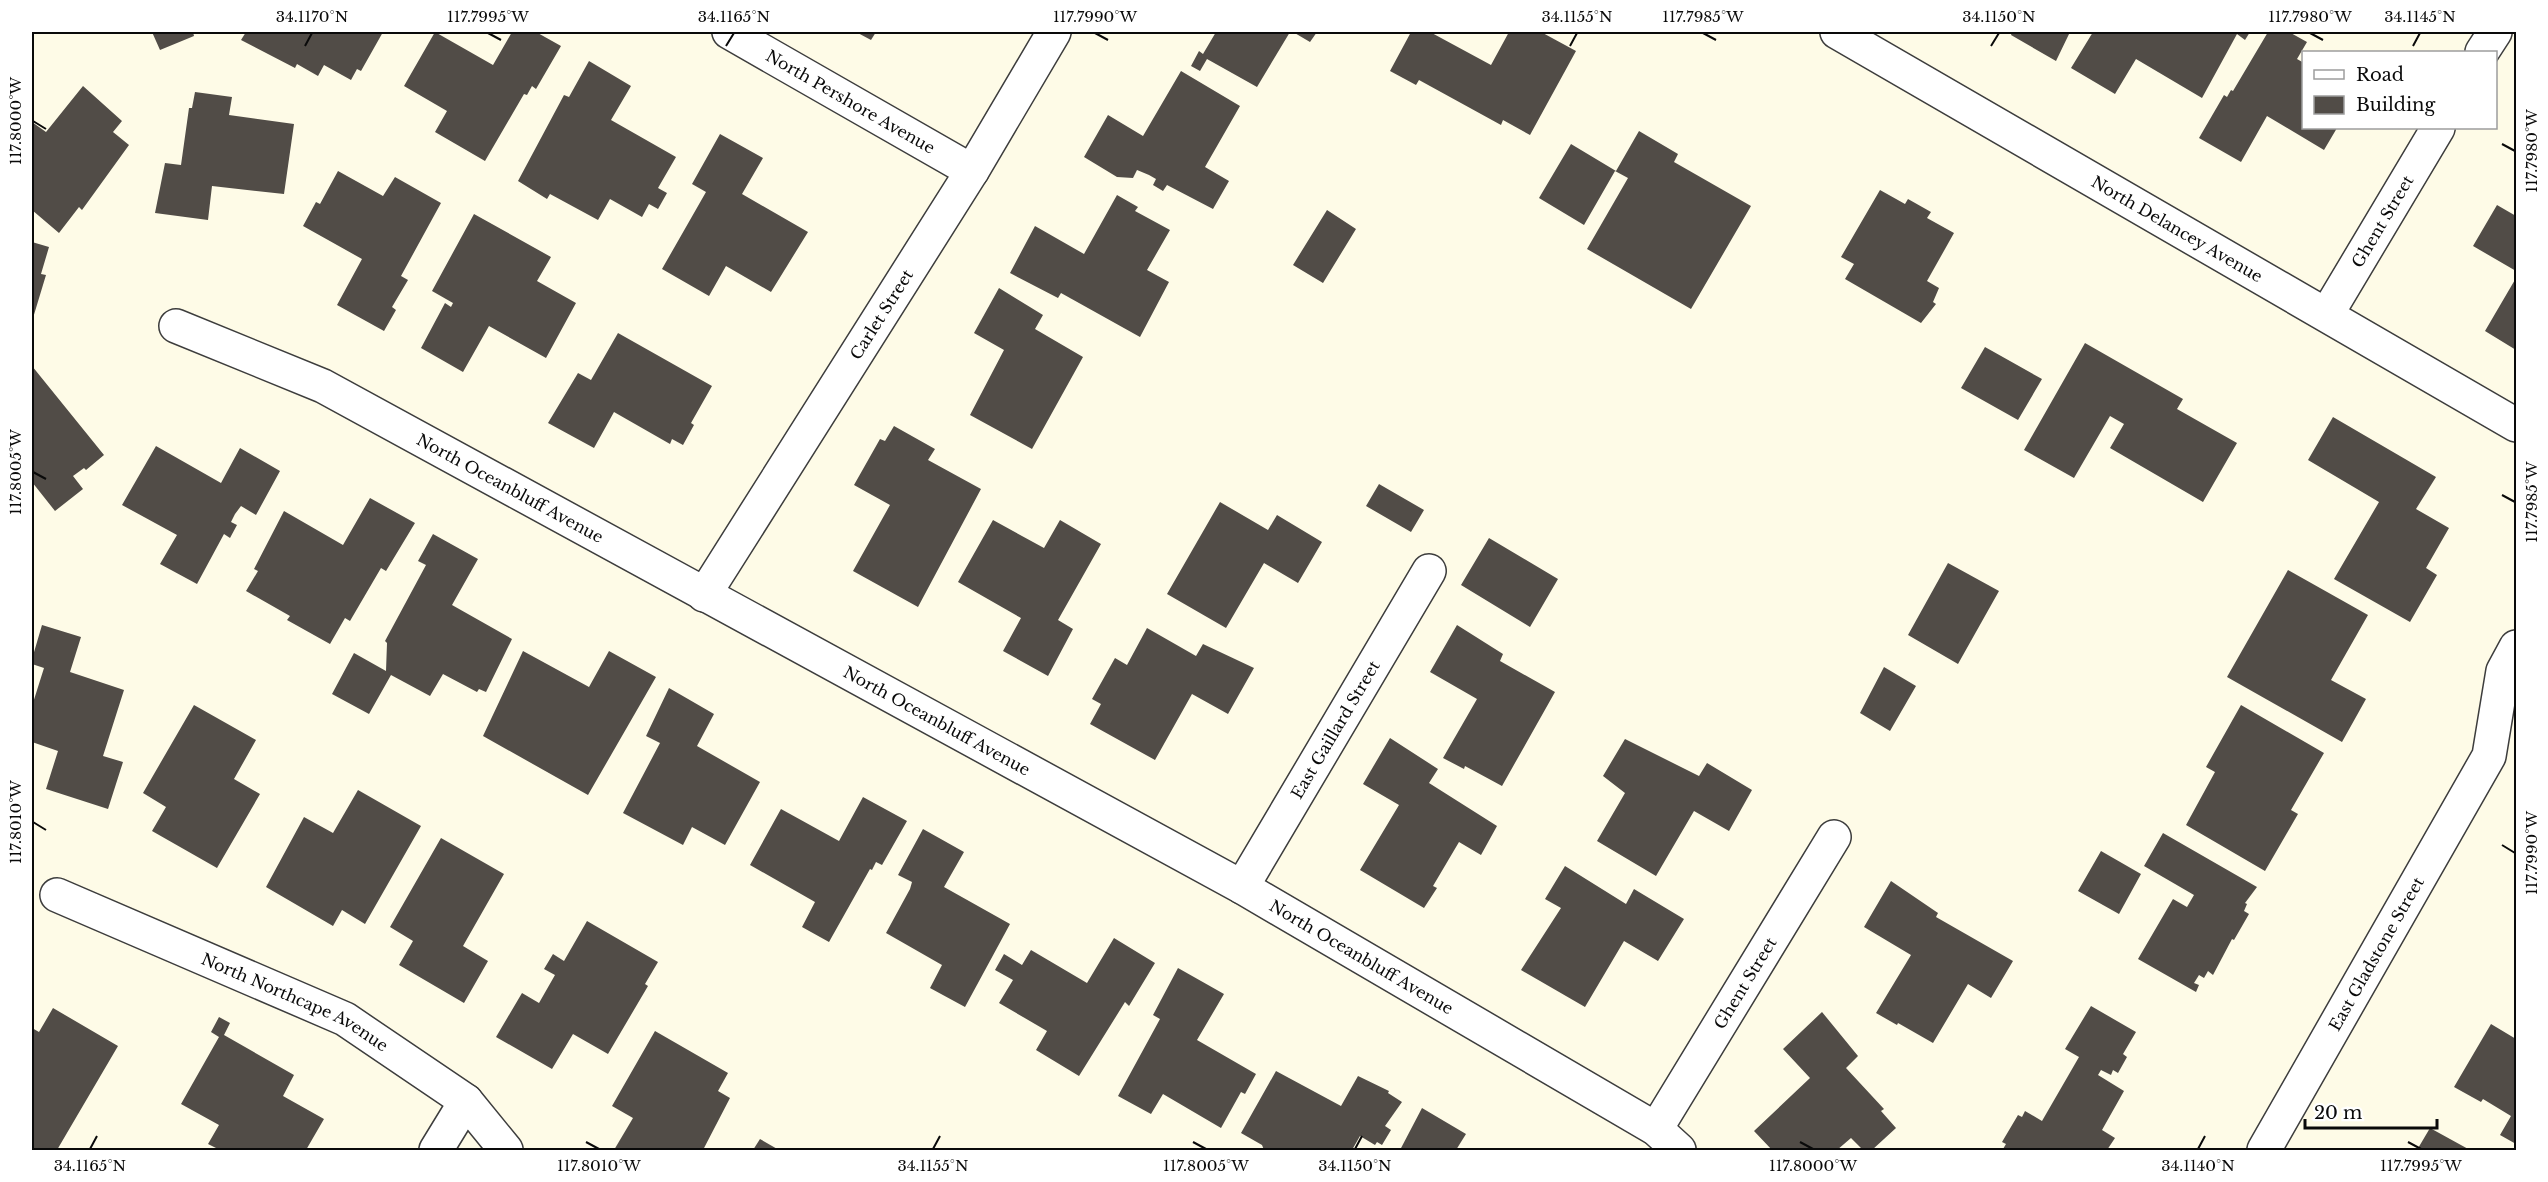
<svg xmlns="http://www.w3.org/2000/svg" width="2548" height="1182" viewBox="0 0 2548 1182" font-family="'Libre Baskerville',serif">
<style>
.building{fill:#514c47}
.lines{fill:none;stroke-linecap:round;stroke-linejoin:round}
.minor-casing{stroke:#3d3d3d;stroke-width:36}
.minor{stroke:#fff;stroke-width:33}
.ticks{fill:none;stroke:#0a0a0a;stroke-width:2}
.labels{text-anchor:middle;stroke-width:6;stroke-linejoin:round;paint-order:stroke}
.street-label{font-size:16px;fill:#0a0a0a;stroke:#fff}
.neatline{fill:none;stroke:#0a0a0a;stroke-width:2}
.ticks-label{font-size:15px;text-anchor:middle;fill:#0a0a0a}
</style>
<rect width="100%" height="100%" fill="#fefbe7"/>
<path class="building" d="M152 32H193L194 36 160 50Z
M246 32H383L361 71 357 69 351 80 324 65 318 76 297 64 295 68 241 40Z
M435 32 493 65 512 32H536L561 46 536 89 532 86 527 95 524 94 485 161 435 132 447 111 404 86Z
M856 32H876L871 40Z
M1216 32H1290L1257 87 1207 59 1200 71 1191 66 1199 51 1203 54Z
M1293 32H1317L1310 42Z
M1411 32H1430L1491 65 1509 32H1541L1576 51 1530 135 1503 120 1501 125 1419 80 1416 85 1390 71Z
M2012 32H2070L2056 61 2011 35Z
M2093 32H2250L2245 40 2237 34 2202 98 2136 59 2115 94 2071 68Z
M2268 32H2289L2307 42 2297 59 2304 63V128H2337L2324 150 2267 116 2241 162 2199 138 2224 95 2227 97 2231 90 2233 91Z
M589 61 631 86 611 120 676 157 658 188 667 193 658 209 649 204 642 217 610 199 598 220 550 194 547 199 518 181 564 95 569 97Z
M1181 71 1240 106 1205 167 1229 181 1213 209 1167 185 1163 191 1153 185 1156 179 1149 175 1137 170 1133 178 1117 177 1084 157 1108 115 1143 136Z
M83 86 122 121 113 132 129 145 82 210 79 207 59 233 32 210V122L46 132Z
M195 92 232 97 229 115 294 124 284 194 212 186 208 220 155 213 165 163 181 165 189 108H192Z
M1639 131 1678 154 1674 162 1751 206 1691 309 1587 249 1628 178 1615 171 1584 225 1539 198 1571 144 1616 171Z
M720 134 763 158 742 194 808 232 771 292 726 266 709 296 662 269 706 192 692 184Z
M338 171 383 196 395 177 441 203 401 276 408 280 392 307 396 310 384 331 337 305 362 259 303 226 316 202 320 204Z
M1880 190 1905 204 1908 199 1931 212 1927 218 1954 233 1927 281 1939 288 1933 302 1936 304 1921 323 1845 279 1854 264 1841 257Z
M1117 195 1138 207 1135 211 1170 230 1147 270 1169 282 1140 337 1061 293 1058 298 1010 273 1035 226 1084 254Z
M2497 205 2516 216V271L2473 246Z
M1327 210 1356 229 1323 283 1293 265Z
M474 214 551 257 537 281 576 303 546 358 489 326 463 372 421 348 445 303 451 307 453 303 432 291Z
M32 242 49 247 41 274 46 275 33 318Z
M2516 278V350L2485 331Z
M999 288 1043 315 1035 329 1083 357 1032 449 970 415 1004 350 974 333Z
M618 333 712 386 691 423 694 425 683 445 672 439 670 444 614 412 594 448 548 423 578 373 591 380Z
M2085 343 2183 399 2177 409 2237 443 2203 502 2110 448 2124 424 2110 416 2074 478 2024 450Z
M1985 347 2042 379 2018 420 1961 388Z
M32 366 104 455 86 470 84 468 73 476 83 489 55 511 32 482Z
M2333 417 2436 477 2416 509 2449 528 2426 568 2437 575 2410 622 2334 579 2379 502 2308 460Z
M894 426 935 449 928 460 981 489 918 607 853 571 890 505 854 485 880 439 885 441Z
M156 446 221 483 240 448 280 471 256 515 241 506 235 514 231 522 237 525 230 538 224 534 197 584 160 564 177 535 122 505Z
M1379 484 1424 510 1411 532 1366 506Z
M370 498 415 523 386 571 381 568 350 621 345 618 330 644 287 620 290 616 246 591 258 571 254 569 284 511 343 545Z
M1220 502 1268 530 1277 515 1322 542 1298 583 1264 563 1226 628 1167 594Z
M993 520 1044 548 1060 520 1101 544 1058 620 1073 629 1048 676 1003 651 1021 618 958 582Z
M433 534 478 559 452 605 512 639 486 692 479 689 477 692 443 674 430 696 391 675 369 714 332 694 354 653 386 671 387 643 385 641 426 565 418 561Z
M1489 538 1558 579 1530 627 1461 585Z
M1948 563 1999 591 1958 664 1908 635Z
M2288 570 2368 615 2331 680 2366 699 2342 742 2227 677Z
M42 625 81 637 70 672 124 690 103 756 123 762 108 809 46 789 58 751 32 742V706L44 668 32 664V659Z
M1457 625 1503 654 1500 661 1555 692 1502 786 1465 766 1464 769 1443 758 1477 699 1430 672Z
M1147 628 1196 656 1203 644 1254 668 1228 714 1192 694 1155 760 1090 724 1101 704 1092 699 1115 658 1127 665Z
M523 651 589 687 609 651 656 677 588 795 483 736Z
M1884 667 1916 686 1890 731 1860 713Z
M669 688 714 714 697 746 760 782 725 845 692 827 683 845 623 813 660 743 646 736Z
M194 705 256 740 234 779 260 794 217 868 152 831 166 807 143 793Z
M2241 705 2324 753 2291 810 2298 814 2265 871 2186 825 2215 772 2206 767Z
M1390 738 1438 769 1429 783 1497 826 1481 855 1459 842 1433 886 1437 888 1424 908 1360 870 1399 805 1363 784Z
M1625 739 1699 776 1707 763 1752 790 1729 831 1694 811 1656 876 1597 841 1625 793 1603 776Z
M358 790 421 826 365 924 342 910 333 926 266 887 304 817 333 833Z
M863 797 907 821 882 865 876 862 872 870 870 869 829 942 802 927 815 902 750 865 781 809 839 841Z
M923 829 964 852 944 887 1010 924 965 1007 930 988 942 965 886 933 910 889 912 882 898 875Z
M2163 833 2257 887 2245 903 2247 904 2244 911 2249 914 2234 940 2232 939 2213 975 2208 971 2204 978 2199 975 2194 983 2199 985 2196 992 2138 959 2173 899 2187 907 2194 895 2144 866Z
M441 838 504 874 463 946 488 961 464 1003 399 965 413 941 390 927Z
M2101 851 2141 874 2119 914 2078 891Z
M1565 866 1626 904 1634 889 1684 919 1658 961 1624 941 1585 1007 1521 970 1561 908 1545 899Z
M1891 881 1938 913 1936 917 2013 961 1991 998 1968 984 1933 1043 1898 1023 1897 1025 1876 1013 1911 955 1864 927Z
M587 921 658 962 645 984 648 986 608 1054 573 1034 552 1069 496 1037 522 993 539 1003 555 975 544 969 553 954 564 961Z
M1114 938 1155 963 1129 1006 1125 1002 1079 1076 1036 1050 1047 1031 999 1003 1013 980 995 970 1004 954 1022 965 1031 950 1087 983Z
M1178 968 1224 994 1197 1040 1256 1074 1245 1094 1241 1092 1221 1128 1163 1094 1151 1114 1118 1096 1160 1019 1153 1015Z
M2091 1006 2136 1032 2123 1054 2127 1057 2118 1073 2113 1070 2111 1075 2101 1070 2098 1075 2124 1091 2102 1130 2115 1138 2107 1150H2005L2003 1149 2006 1144 2002 1142 2018 1115 2022 1117 2025 1111 2042 1121 2079 1057 2065 1049Z
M53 1008 118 1046 57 1150H38L32 1147V1028L39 1032Z
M1822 1012 1858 1056 1846 1068 1884 1109 1881 1111 1896 1128 1872 1150H1863L1851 1138 1837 1150H1772L1754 1131 1810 1078 1783 1049Z
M219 1017 230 1023 224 1035 294 1075 283 1096 324 1119 306 1150H220L208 1144 219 1125 181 1104 219 1037 211 1032Z
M2491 1024 2516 1039V1144L2500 1135 2511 1116 2483 1099 2481 1102 2454 1087Z
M655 1031 728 1073 718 1091 730 1098 703 1150H614L633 1118 612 1106Z
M1276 1071 1341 1106 1358 1076 1389 1091 1388 1093 1402 1102 1385 1126 1391 1130 1382 1145 1377 1142 1375 1145 1360 1136 1352 1150H1264L1262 1145 1241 1133Z
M1422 1108 1466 1134 1456 1150H1400Z
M2430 1128 2470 1150H2417Z
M760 1139 779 1150H753Z"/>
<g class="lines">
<g class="minor-casing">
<g id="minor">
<path id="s1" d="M729 32 972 171"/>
<path id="s2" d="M1837 32 2516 425"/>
<path d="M2482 52 2495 32"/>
<path id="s3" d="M2327 314 2438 128"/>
<path id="s4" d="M176 326 323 386 1242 887 1656 1129 1679 1150"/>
<path id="s5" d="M704 595 972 171 1054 32"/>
<path id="s6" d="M1242 887 1429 571"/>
<path id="s7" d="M57 895 345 1019 466 1101 506 1150"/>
<path id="s8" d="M1656 1129 1834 837"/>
<path d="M436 1150 466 1101"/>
<path id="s9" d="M2264 1150 2489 756 2503 671 2516 647"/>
</g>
</g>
<use href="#minor" class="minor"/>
</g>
<path class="ticks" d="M488 33 501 40M1095 33 1108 40M1703 33 1716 40M2310 33 2323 40M305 46 312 33M726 46 734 33M1570 46 1577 33M1991 46 1999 33M2413 46 2420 33M33 121 46 129M2502 144 2515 151M33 472 46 479M2502 495 2515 502M33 822 46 830M2502 845 2515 853M586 1142 599 1149M1193 1142 1206 1149M1800 1142 1813 1149M2408 1142 2421 1149M90 1149 97 1136M933 1149 940 1136M1355 1149 1362 1136M2198 1149 2205 1136"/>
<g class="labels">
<g class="street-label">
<text dy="6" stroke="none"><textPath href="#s1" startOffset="140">North Pershore Avenue</textPath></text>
<text dy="6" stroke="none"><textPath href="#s3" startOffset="108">Ghent Street</textPath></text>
<text dy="6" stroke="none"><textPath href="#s2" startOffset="393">North Delancey Avenue</textPath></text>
<text dy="6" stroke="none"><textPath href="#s5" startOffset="332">Carlet Street</textPath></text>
<text dy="6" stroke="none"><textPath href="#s4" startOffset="372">North Oceanbluff Avenue</textPath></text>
<text dy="6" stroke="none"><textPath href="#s4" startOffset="858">North Oceanbluff Avenue</textPath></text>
<text dy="6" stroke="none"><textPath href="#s6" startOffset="183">East Gaillard Street</textPath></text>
<text dy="6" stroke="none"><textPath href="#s9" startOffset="226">East Gladstone Street</textPath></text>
<text dy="6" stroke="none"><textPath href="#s4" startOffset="1344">North Oceanbluff Avenue</textPath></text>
<text dy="6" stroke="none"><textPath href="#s8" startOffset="171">Ghent Street</textPath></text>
<text dy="6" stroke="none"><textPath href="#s7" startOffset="261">North Northcape Avenue</textPath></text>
</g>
</g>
<rect width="2548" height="1182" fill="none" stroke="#ffffff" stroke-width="66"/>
<rect x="2302" y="51" width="195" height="78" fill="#ffffff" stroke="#9d9d9d" stroke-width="1.5"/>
<rect x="2314" y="70" width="30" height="9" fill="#ffffff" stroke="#9d9d9d" stroke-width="1.5"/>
<text x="2356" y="81" font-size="18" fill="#0a0a0a">Road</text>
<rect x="2314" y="96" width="30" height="18" fill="#514c47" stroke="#9d9d9d" stroke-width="1.5"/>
<text x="2356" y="111" font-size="18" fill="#0a0a0a">Building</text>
<path d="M2305 1119v9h132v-9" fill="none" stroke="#0a0a0a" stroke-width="3"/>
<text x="2314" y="1119" font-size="18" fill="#0a0a0a" stroke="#ffffff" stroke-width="4.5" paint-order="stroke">20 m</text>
<rect x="33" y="33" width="2482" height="1116" class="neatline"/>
<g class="ticks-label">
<text x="312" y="22">34.1170°N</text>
<text x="488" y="22">117.7995°W</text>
<text x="734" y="22">34.1165°N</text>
<text x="1095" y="22">117.7990°W</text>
<text x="1577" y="22">34.1155°N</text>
<text x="1703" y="22">117.7985°W</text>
<text x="1999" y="22">34.1150°N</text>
<text x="2310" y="22">117.7980°W</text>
<text x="2420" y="22">34.1145°N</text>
<text transform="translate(16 121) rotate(-90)" y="5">117.8000°W</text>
<text transform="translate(2532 151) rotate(-90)" y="5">117.7980°W</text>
<text transform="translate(16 472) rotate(-90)" y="5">117.8005°W</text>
<text transform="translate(2532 502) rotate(-90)" y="5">117.7985°W</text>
<text transform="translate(16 822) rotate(-90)" y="5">117.8010°W</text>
<text transform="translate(2532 853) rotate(-90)" y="5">117.7990°W</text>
<text x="90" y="1171">34.1165°N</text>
<text x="599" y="1171">117.8010°W</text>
<text x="933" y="1171">34.1155°N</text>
<text x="1206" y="1171">117.8005°W</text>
<text x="1355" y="1171">34.1150°N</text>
<text x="1813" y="1171">117.8000°W</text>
<text x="2198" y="1171">34.1140°N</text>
<text x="2421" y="1171">117.7995°W</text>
</g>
</svg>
